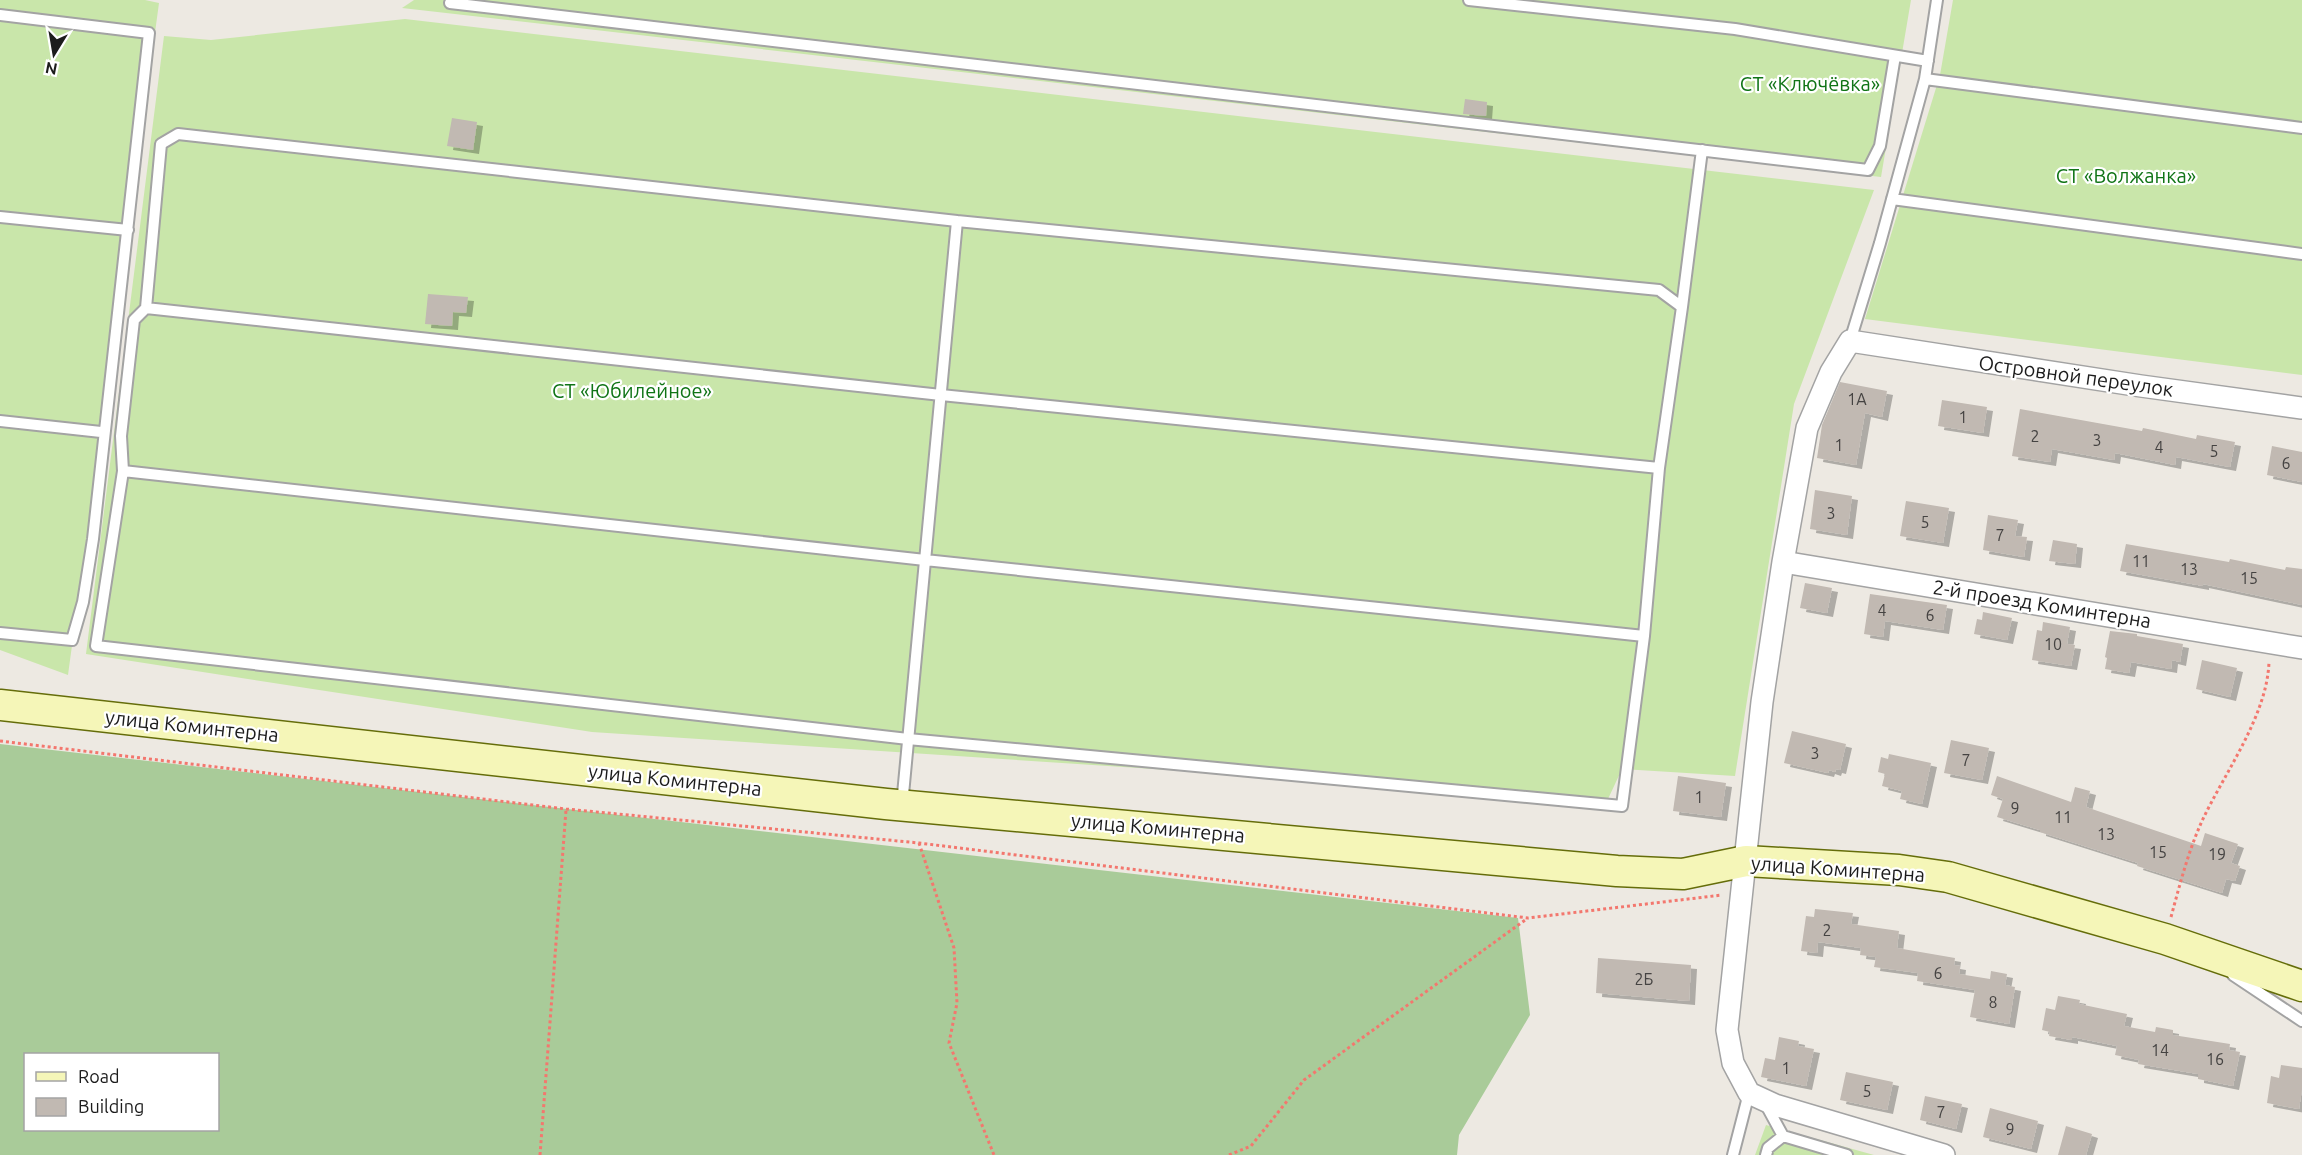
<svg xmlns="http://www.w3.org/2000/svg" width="2302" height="1155" viewBox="0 0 2302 1155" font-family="Ubuntu,sans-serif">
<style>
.grass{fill:#c9e6aa}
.forest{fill:#a9cb99;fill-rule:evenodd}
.building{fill:#c1b9b2;filter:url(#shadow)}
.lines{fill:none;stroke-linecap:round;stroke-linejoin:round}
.lane-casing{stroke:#a3a3a3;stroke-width:14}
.street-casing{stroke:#a3a3a3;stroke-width:24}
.secondary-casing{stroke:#656d0a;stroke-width:33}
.path{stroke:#f3776e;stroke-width:3;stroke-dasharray:3 3;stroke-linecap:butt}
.lane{stroke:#fff;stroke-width:10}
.street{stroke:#fff;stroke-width:21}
.secondary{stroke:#f5f6b8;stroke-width:30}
.labels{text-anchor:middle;stroke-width:4.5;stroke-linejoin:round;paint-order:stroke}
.number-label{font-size:16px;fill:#454342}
.park-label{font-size:20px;fill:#107416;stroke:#fff}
.street-label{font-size:20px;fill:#1c1c1c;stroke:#fff}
</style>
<defs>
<filter id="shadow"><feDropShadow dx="6" dy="4" stdDeviation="0" flood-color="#0004"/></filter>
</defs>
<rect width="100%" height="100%" fill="#ede9e2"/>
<path class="grass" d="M0 0H145L159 3 68 675 0 650Z
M414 0H1911L1881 177 402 8Z
M1953 0H2302V375L1865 319 1940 75Z
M405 19 1874 190 1794 404 1735 776 1622 769 1608 799 592 732 86 654 164 36 211 40Z
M1766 1125 1874 1155H1755Z"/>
<path class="forest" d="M0 744 1518 918 1530 1015 1459 1135 1457 1155H0ZM26 1054H218V1130H26Z"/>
<path class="building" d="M1465 99 1487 102 1486 116 1463 114Z
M452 118 477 122 473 150 447 146Z
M428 294 468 297 466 313 453 312 452 326 425 324Z
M1840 382 1887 391 1882 417 1865 413 1856 465 1817 458 1822 425Z
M1942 400 1987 407 1983 433 1938 426Z
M2020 409 2142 431 2143 428 2196 439 2197 435 2235 442 2230 467 2176 457 2175 465 2115 453 2114 460 2052 449 2050 462 2012 456Z
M2272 446 2302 452V482L2267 475Z
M1815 490 1852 496 1847 535 1810 529Z
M1906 501 1949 508 1943 543 1900 536Z
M1988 515 2018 520 2015 536 2027 537 2024 557 1983 550Z
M2053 540 2077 544 2075 564 2049 561Z
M2126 544 2229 562 2230 559 2285 570 2286 567 2302 569V605L2203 584V586L2120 571Z
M1805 583 1832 588 1827 613 1800 608Z
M1870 594 1947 605 1943 630 1885 621 1883 637 1864 634Z
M1983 612 2012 618 2007 640 1974 634 1977 619 1982 620Z
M2043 622 2070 627 2067 644 2075 645 2071 666 2032 660 2037 630 2042 631Z
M2110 631 2137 634V636L2183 644 2180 662 2172 660 2171 669 2131 662 2129 673 2105 669 2107 658 2105 657Z
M2202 660 2237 668 2230 697 2196 689Z
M1792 731 1846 744 1840 770 1836 769 1835 772 1829 770 1828 773 1784 763Z
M1951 740 1989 748 1982 780 1944 773Z
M1889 754 1931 763 1922 804 1900 799 1902 791 1882 786 1885 774 1878 772 1881 757 1888 759Z
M1678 776 1726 783 1721 817 1673 811Z
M1997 776 2071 802 2075 787 2090 791 2086 807 2201 846 2205 833 2238 844 2231 863 2240 866 2235 881 2226 879 2222 893 2137 866 2138 863 2040 832V830L1997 817 2003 799 1991 795Z
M1815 909 1853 913 1851 924 1899 931 1897 948 1955 958 1954 965 1960 966 1959 974 1990 979 1991 971 2007 974 2005 985 2015 987 2009 1024 1970 1017 1975 990 1917 981 1918 973 1874 967 1876 957 1860 955 1861 948 1818 942 1817 953 1801 951 1806 916 1814 917Z
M1598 958 1691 965 1689 1001 1596 993Z
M2058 996 2080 1000 2079 1004 2127 1014 2124 1026 2155 1032 2156 1027 2173 1030V1035L2230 1044 2229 1050 2240 1052 2233 1086 2198 1079V1074L2138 1064 2139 1060 2115 1055 2117 1046 2072 1037V1040L2049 1036 2050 1032 2042 1030 2046 1008 2055 1010Z
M1779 1037 1799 1041 1798 1046 1814 1049 1806 1086 1761 1077 1765 1058 1775 1060Z
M2281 1065 2302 1068V1089L2299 1109 2267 1103 2271 1076 2279 1078Z
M1846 1072 1893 1082 1887 1110 1840 1100Z
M1925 1096 1962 1104 1956 1129 1920 1120Z
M1990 1108 2038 1121 2031 1149 1983 1137Z
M2066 1126 2092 1134 2086 1155H2058Z"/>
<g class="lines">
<g class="lane-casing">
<path id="lane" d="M454 0 450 3 1868 170 1880 146 1895 56
M1469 0 1735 29 1928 61
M0 15 149 33 93 539 83 602 72 640 0 633
M1925 79 2302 128
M1892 199 2302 254
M0 217 128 230
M1682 307 1702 150
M146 308 134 320 121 436 123 471 925 560 1644 636 1659 468
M1850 341 1880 243 1925 79 1937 0
M0 421 101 432
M123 471 96 646 908 739 1622 806 1644 636
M902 805 957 221 1659 290 1682 307 1659 468 941 395 146 308 161 144 178 134 957 221
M2233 975 2302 1021
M1765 1103 1783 1136 1847 1155
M1733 1155 1749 1093
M1766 1155 1768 1148 1783 1136"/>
</g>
<g class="street-casing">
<path id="street" d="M1783 562 2302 648
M1944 1155 1775 1105 1749 1093 1733 1063 1727 1030 1762 702 1783 562 1807 428 1831 372 1850 341 2141 386 2302 408"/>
</g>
<g class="secondary-casing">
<path id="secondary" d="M0 705 886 804 1617 871 1683 874 1746 861 1899 870 1948 877 2165 939 2302 986"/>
</g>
<path class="path" d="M0 741 566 809 919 843 1528 918 1722 895
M919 843 954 948 957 1003 949 1043 994 1155
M2171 917C2180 884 2188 852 2202 821 2225 772 2267 716 2269 662
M540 1155 566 810
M1229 1155 1251 1146 1304 1080 1528 918"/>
<use href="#lane" class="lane"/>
<use href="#street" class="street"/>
<use href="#secondary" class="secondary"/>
</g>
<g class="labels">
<g class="number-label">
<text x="1857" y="405">1А</text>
<text x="1963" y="423">1</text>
<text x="2035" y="442">2</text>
<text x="2097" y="446">3</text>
<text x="1839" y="451">1</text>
<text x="2159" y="453">4</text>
<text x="2214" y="457">5</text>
<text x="2286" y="469">6</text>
<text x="1831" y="519">3</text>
<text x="1925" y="528">5</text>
<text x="2000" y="541">7</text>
<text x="2141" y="567">11</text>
<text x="2189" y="575">13</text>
<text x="2249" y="584">15</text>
<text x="1882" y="616">4</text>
<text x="1930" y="621">6</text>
<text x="2053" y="650">10</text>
<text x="1815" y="759">3</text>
<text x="1966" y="766">7</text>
<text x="1699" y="803">1</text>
<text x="2015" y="814">9</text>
<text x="2063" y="823">11</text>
<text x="2106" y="840">13</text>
<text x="2158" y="858">15</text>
<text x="2217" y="860">19</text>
<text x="1827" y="936">2</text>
<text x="1938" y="979">6</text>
<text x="1644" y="985">2Б</text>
<text x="1993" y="1008">8</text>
<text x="2160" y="1056">14</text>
<text x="2215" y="1065">16</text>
<text x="1786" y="1074">1</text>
<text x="1867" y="1097">5</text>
<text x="1941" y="1118">7</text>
<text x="2010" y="1135">9</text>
</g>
<g class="park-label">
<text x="1810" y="91">СТ «Ключёвка»</text>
<text x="2126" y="183">СТ «Волжанка»</text>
<text x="632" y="398">СТ «Юбилейное»</text>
</g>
<g class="street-label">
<text transform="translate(2076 376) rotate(8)" y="7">Островной переулок</text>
<text transform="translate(2042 604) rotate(9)" y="7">2-й проезд Коминтерна</text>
<text transform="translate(192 726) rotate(6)" y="7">улица Коминтерна</text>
<text transform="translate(675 780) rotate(6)" y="7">улица Коминтерна</text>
<text transform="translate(1158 828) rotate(5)" y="7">улица Коминтерна</text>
<text transform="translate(1838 869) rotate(4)" y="7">улица Коминтерна</text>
</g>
</g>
<rect x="24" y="1053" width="195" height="78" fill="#ffffff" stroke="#a4a4a4" stroke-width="1.5"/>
<rect x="36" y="1072" width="30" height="9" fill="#f5f6b8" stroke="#a4a4a4" stroke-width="1.5"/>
<text x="78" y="1083" font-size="18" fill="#1c1c1c">Road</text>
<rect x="36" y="1098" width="30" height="18" fill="#c1b9b2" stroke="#a4a4a4" stroke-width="1.5"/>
<text x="78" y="1113" font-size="18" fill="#1c1c1c">Building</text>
<g transform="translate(54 54) rotate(191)" stroke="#ffffff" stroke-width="4.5" paint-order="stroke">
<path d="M0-4.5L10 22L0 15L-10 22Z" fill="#1c1c1c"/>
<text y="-9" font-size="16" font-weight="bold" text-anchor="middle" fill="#1c1c1c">N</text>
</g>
</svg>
